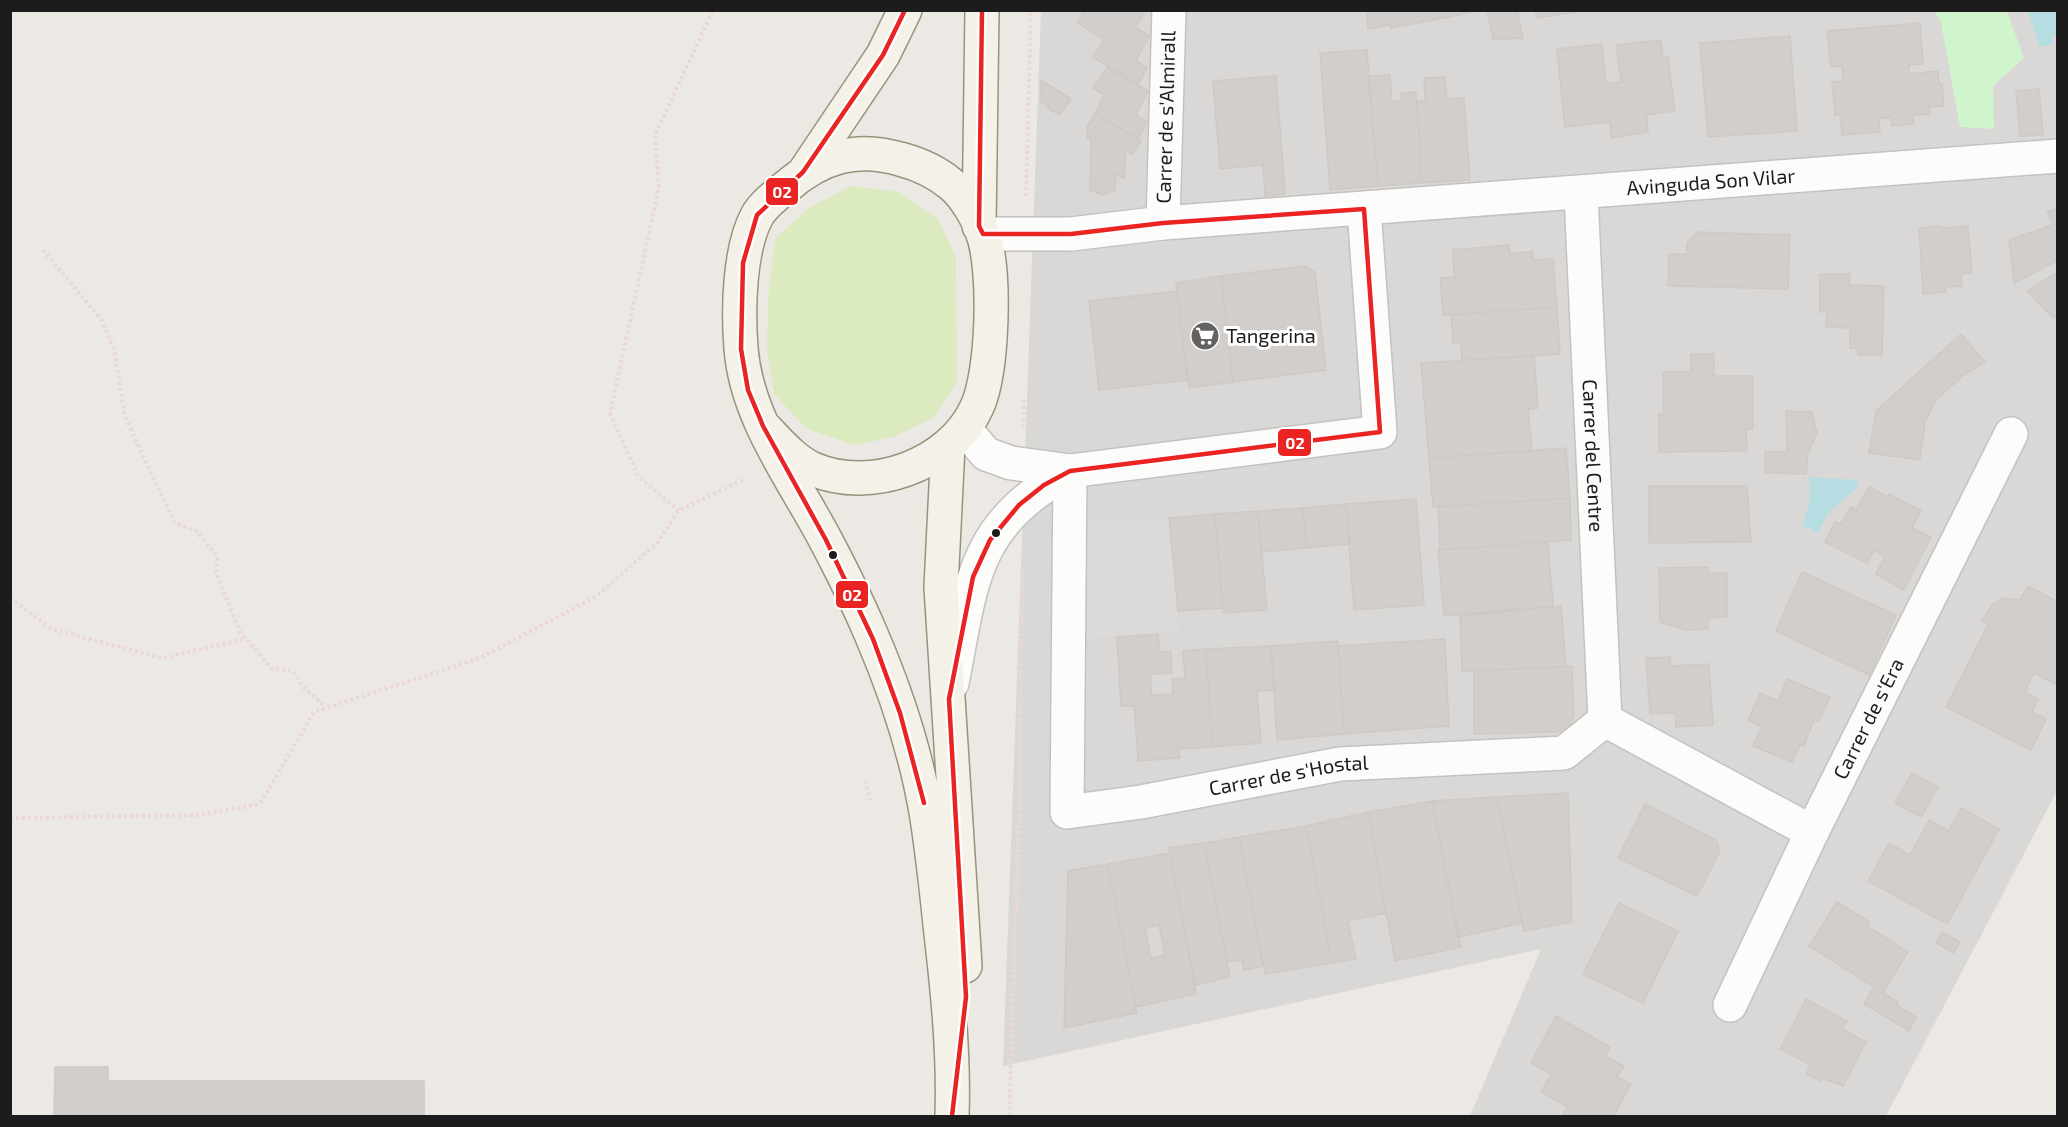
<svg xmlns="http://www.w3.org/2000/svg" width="2068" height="1127" viewBox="0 0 2068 1127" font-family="'Exo 2',sans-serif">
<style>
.residential{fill:#dad8d6}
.grass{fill:#dcebbf}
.park{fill:#d0f4cc}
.parking{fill:#dcdad8}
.water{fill:#b5dde2}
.building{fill:#d2cecb;stroke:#cfc9c5;stroke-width:1.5;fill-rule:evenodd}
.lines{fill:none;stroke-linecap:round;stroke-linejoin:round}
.minor-casing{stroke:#c4c2c0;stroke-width:36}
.secondary-casing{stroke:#96947c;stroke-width:36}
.path{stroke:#ebd8d6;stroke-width:4;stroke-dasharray:3 3;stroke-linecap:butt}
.minor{stroke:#fcfcfb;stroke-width:33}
.secondary{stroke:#f4f2e8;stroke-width:33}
.bus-1-casing{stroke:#fff;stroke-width:9}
.bus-1{stroke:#ea2423;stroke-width:4.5}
.bus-dot{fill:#1c1c1c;stroke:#fff;stroke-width:2}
.labels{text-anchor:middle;stroke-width:6;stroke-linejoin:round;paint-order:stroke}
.street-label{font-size:20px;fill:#1c1c1c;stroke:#fff}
.poi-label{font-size:20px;fill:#1c1c1c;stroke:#fff;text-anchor:start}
.line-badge{stroke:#fff;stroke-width:2}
.badge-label{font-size:16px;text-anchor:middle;font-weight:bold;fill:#fff}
</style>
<rect width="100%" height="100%" fill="#ece8e4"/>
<path class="residential" d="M1041 11H2057V791L1886 1116H1470L1541 949 1003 1066Z"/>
<path class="grass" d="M850 186 900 192 938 219 956 257 957 381 934 418 894 437 854 445 807 429 774 394 767 348 768 298 775 239 809 208Z"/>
<path class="park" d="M1934 11H2007L2024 58 1993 86 1994 129 1960 127 1941 22Z"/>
<path class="parking" d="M1169 518 1179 633 1083 638V522Z"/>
<path class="water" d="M2028 11H2057V34L2052 36 2053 44 2040 47Z
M1810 477 1856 480 1859 486 1828 513 1818 533 1802 525 1810 500Z"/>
<path class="building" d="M1085 10H1146L1135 27 1149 36 1136 61 1147 68 1138 85 1093 57 1104 40 1077 22Z
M1366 10H1438L1439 19 1391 28 1390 25 1368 29Z
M1438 10H1480L1439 19Z
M1487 10H1517L1523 38 1493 40Z
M1535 10H1590L1537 18Z
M1920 23 1923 64 1909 65V74L1938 71 1939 84 1942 83 1944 106 1930 107V114L1913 115V124L1892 126 1891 117 1879 119 1880 132 1842 135 1840 115H1835L1832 82 1843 81 1842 66 1831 67 1827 31Z
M1790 36 1797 131 1708 137 1700 43Z
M1661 40 1663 57H1668L1675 111 1647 115 1648 132 1611 138 1610 122 1565 127 1557 49 1602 44 1606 84 1621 82 1616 45Z
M1367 50 1378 186 1330 190 1320 53Z
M1107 67 1148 91 1136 115 1147 122 1138 139 1095 114 1104 95 1093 88Z
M1390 75 1392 101H1402L1401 93 1416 92 1422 183 1378 186 1368 76Z
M1276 76 1285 194 1265 196 1263 165 1220 169 1213 81Z
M1445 77 1447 99 1464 98 1470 180 1422 183 1417 101H1425L1424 78Z
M1041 80 1071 99 1060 115 1047 108 1049 105 1041 103Z
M2039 89 2043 135 2020 136 2016 91Z
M1095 114 1141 141 1132 155 1126 150 1124 179 1116 174 1115 190 1102 195 1090 190 1091 138H1087V127Z
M2058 208V260L2014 283 2009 240 2053 225 2047 212Z
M1940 226V228L1968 226 1972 273 1961 274 1962 286 1945 287 1946 292 1923 294 1919 228Z
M1698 232 1790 235 1788 289 1668 286 1669 254H1687V243Z
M1509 245 1510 254 1533 251V260L1553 259 1557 307 1443 315 1440 278 1454 277 1453 250Z
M1305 266 1315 273 1326 370 1233 382 1221 276Z
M2058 272V314L2053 318 2027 291Z
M1820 274H1850L1849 285 1884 286 1882 355H1858V348H1850V328L1826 327 1827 312H1820Z
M1221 276 1233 382 1189 388 1176 283Z
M1177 291 1187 380 1099 390 1089 301Z
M1557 307 1560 354 1462 360 1461 343H1453L1451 315Z
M1961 334 1985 362 1965 374 1936 400 1925 422 1920 460 1869 453 1876 411Z
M1691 354H1714V376H1753V429H1746L1747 451 1659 452V414H1664L1663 372H1691Z
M1534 356 1538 408 1528 409 1532 451 1429 458 1421 363Z
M1786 411 1812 412 1817 433 1808 453 1806 474 1765 473V452H1787Z
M1566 448 1570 498 1433 507 1429 458Z
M1649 486H1747L1751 542 1649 543Z
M1869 487 1888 497 1889 494 1921 511 1912 528 1931 537 1904 590 1876 574 1885 556 1874 550 1867 563 1825 542 1835 522 1841 524 1851 507 1856 510Z
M1570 498 1571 540 1440 550 1438 507Z
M1416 499 1424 605 1354 610 1346 504Z
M1346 504 1350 544 1306 548 1303 508Z
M1303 508 1306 548 1261 552 1258 511Z
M1258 511 1267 610 1223 613 1215 514Z
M1215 514 1223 608 1178 611 1169 518Z
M1548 542 1553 606 1444 616 1438 550Z
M1708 567V573H1727V617L1708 618V629L1686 630 1660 622 1659 568Z
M1802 572 1896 615 1869 675 1776 631Z
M2028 586 2058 602V679L2055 684 2034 673 2025 692 2038 699 2032 712 2046 719 2031 750 1946 707 1988 625 1982 621 1991 606 2002 598 2020 600Z
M1561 606 1566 667 1462 671 1460 616Z
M1158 634 1160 652H1171L1172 673 1150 674 1152 695 1173 694 1172 679 1185 678 1183 651 1206 649 1212 747 1179 749 1180 758 1138 761 1134 706H1121L1117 637Z
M1445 639 1449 726 1344 734 1338 646Z
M1338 641 1344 734 1277 740 1271 646Z
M1271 646 1275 690 1257 691 1261 743 1212 747 1206 649Z
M1670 657 1671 666 1709 664 1713 725 1676 727 1675 713 1650 714 1646 658Z
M1572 666 1574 715 1570 724 1564 730 1554 732 1474 734V671Z
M1787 679 1830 697 1819 721 1814 719 1804 746 1801 744 1792 762 1753 746 1762 727 1748 720 1760 693 1778 701Z
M1912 773 1938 787 1921 817 1895 803Z
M1568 793 1572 922 1524 931 1497 797Z
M1497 797 1523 923 1458 937 1432 801Z
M1432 801 1461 947 1395 961 1368 812Z
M1645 804 1716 840 1720 851 1697 896 1618 858Z
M1961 808 1999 829 1947 924 1868 881 1889 843 1910 855 1929 820 1949 831Z
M1368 812 1386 913 1348 921 1356 959 1332 963 1306 826Z
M1306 826 1332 963 1265 974 1239 837Z
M1239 837 1263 966 1244 970 1242 960 1227 962 1204 843Z
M1204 843 1230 977 1195 985 1169 848Z
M1170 853 1196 994 1136 1007 1108 864ZM1159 925 1165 955 1151 959 1145 928Z
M1108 864 1137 1013 1064 1028 1068 871Z
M1837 902 1869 922 1867 926 1908 952 1883 993 1898 1002 1896 1005 1916 1017 1909 1031 1864 1004 1874 987 1809 946Z
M1619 903 1678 931 1643 1003 1583 974Z
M1942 932 1960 942 1953 953 1936 943Z
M1806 999 1847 1021 1842 1029 1866 1042 1843 1086 1822 1078 1820 1081 1806 1074 1811 1065 1780 1049Z
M1556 1016 1610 1047 1605 1056 1624 1066 1617 1077 1631 1084 1614 1115 1616 1116H1562L1568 1107 1541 1092 1551 1074 1531 1063Z
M55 1067H108V1081H424V1116H54Z"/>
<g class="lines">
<g class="minor-casing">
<g id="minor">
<path id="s1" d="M1581 194 1605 720"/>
<path id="s2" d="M1163 223 1169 10"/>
<path id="s3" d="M983 234H1071L1163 223 2058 156"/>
<path d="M965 429 986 454 1011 463 1070 471 1380 432 1364 209"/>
<path id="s4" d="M1070 471 1067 812 1141 802 1340 764 1564 753 1605 720 1812 832"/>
<path d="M952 683C972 582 971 525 1070 471"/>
<path id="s5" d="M1730 1005 1812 832 2011 434"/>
</g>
</g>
<g class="secondary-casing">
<path id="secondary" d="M805 171 883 55 905 10
M979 226 982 10
M763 426C778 441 793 460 813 469 871 494 951 465 977 407 993 372 996 271 983 234 978 218 965 196 952 185 938 173 919 164 900 159 856 146 821 157 786 187 776 195 763 205 757 216 739 249 738 311 741 348 746 417 792 477 824 537 841 569 857 601 871 634 896 692 917 756 927 818 933 856 937 895 941 934 948 994 954 1055 952 1116
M948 446 941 587 965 966"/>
</g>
<path class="path" d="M1026 196 1031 10
M43 250 101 319 114 349 125 417 175 523 196 531 218 557 216 572 240 632 271 668 293 671 303 687 326 707
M1023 427 1024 398
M679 511 638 476 610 413 659 187 655 135 713 10
M10 598 52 629 161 658 245 639
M865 781 870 800
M10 818 198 815 260 804 314 712 480 658 597 596 658 542 678 511 745 479
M1009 1116 1019 819 1022 572"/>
<use href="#minor" class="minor"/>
<use href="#secondary" class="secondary"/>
<g class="bus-1-casing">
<path id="bus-1" d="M905 10 883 55 803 172 757 215 743 263 741 349 748 390 763 426 826 540 873 639 900 713 924 803
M952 1116 966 997 949 699 973 577 990 540 1019 505 1044 485 1070 471 1380 432 1364 209 1163 223 1071 234H983L979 226 982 10"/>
</g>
<use href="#bus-1" class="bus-1"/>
</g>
<defs>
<g id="supermarket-disc" transform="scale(1.5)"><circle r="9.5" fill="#656362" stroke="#fff"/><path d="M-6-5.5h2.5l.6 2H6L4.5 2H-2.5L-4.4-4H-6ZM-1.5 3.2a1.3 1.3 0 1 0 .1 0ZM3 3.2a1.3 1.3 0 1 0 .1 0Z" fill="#fff"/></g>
</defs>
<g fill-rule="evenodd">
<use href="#supermarket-disc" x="1205" y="336"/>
</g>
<g class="bus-dot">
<circle cx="996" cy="533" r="5"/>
<circle cx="833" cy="555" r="5"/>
</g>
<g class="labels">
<g class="street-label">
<text dy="7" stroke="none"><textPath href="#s2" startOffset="106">Carrer de s'Almirall</textPath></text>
<text dy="7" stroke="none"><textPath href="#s3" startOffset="730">Avinguda Son Vilar</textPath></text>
<text dy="7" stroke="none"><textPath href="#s1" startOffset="262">Carrer del Centre</textPath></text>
<text dy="7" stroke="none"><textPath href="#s5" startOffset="318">Carrer de s'Era</textPath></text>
<text dy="7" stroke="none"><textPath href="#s4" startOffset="566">Carrer de s'Hostal</textPath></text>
</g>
<g class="poi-label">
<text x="1226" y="343">Tangerina</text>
</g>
</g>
<g class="line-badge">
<rect x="765" y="177" width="34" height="29" rx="6" fill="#ea2423"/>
<rect x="1277" y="428" width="35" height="29" rx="6" fill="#ea2423"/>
<rect x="835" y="580" width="34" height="29" rx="6" fill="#ea2423"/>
</g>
<g class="badge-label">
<text x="782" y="198">02</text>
<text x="1295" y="449">02</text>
<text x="852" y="601">02</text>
</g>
<rect width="2068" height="1127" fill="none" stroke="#1c1c1c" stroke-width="24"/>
</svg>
